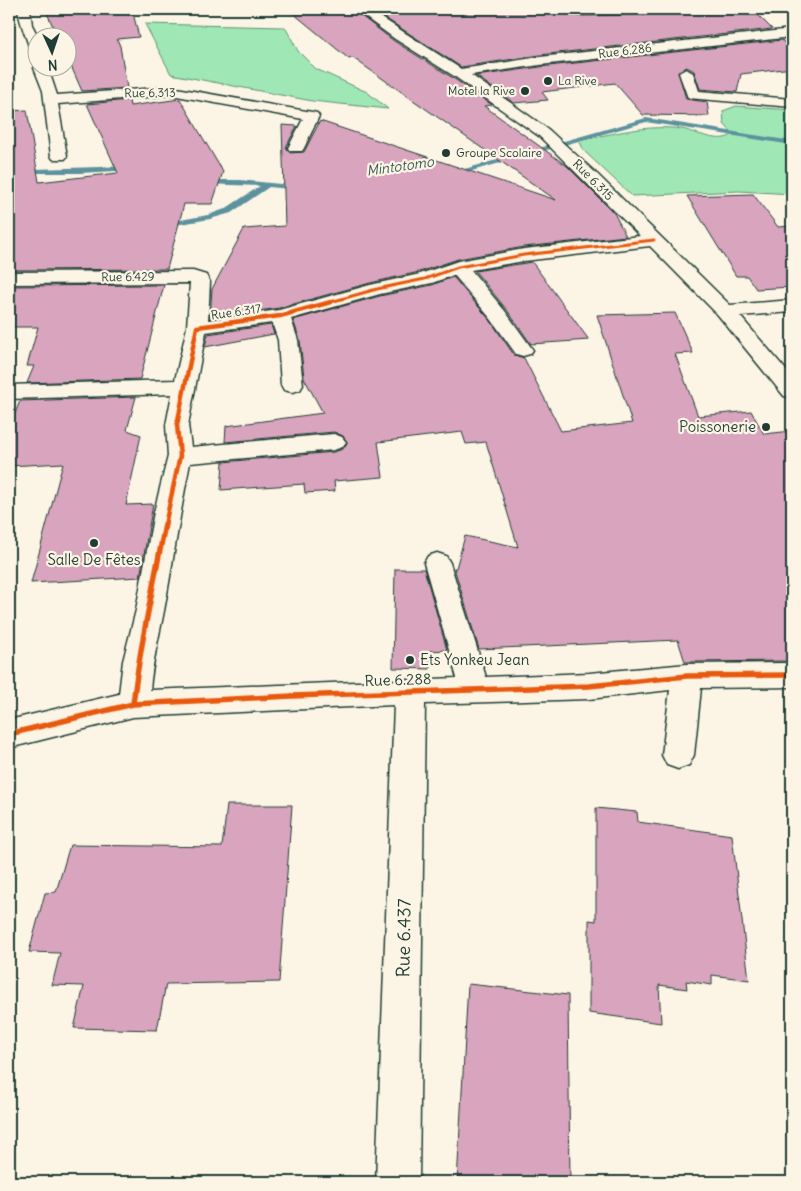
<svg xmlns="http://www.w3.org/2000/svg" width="801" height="1191" viewBox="0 0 801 1191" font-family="Delius,sans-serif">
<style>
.green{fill:#9fe7b4;stroke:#5f9274}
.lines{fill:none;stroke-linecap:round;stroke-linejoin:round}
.stream{fill:#5b929d;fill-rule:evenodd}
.building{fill:#d9a4be;stroke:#1f3d34}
.street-casing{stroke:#1f3d34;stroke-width:3}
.street{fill:#fcf5e5;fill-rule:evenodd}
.cycleway-far2-casing{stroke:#fcf5e5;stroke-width:5}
.cycleway-far1-casing{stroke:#fcf5e5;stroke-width:7}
.cycleway-casing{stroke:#fcf5e5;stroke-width:9}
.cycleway-far2{stroke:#e8590c;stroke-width:3}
.cycleway-far1{stroke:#e8590c;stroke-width:4.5}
.cycleway{stroke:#e8590c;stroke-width:5.5}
.poi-dot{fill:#1f3d34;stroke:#fcf5e5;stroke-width:2}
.labels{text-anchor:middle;stroke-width:4.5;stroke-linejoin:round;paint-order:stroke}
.far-street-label{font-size:12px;fill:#1f3d34;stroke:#fcf5e5}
.far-poi-label{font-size:12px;fill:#1f3d34;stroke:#fcf5e5;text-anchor:start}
.far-water-label{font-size:14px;font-style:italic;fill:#335957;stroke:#fcf5e5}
.poi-label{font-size:15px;fill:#1f3d34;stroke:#fcf5e5;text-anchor:end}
.street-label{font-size:15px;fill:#1f3d34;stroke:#fcf5e5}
.near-street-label{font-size:18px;fill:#1f3d34;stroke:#fcf5e5}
</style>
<rect width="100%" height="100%" fill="#fcf5e5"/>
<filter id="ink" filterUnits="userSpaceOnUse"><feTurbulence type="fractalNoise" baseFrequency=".02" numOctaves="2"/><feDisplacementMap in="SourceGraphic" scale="10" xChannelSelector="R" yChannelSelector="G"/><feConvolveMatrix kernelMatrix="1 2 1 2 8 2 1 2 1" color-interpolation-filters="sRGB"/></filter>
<g filter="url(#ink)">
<path class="green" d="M145 24 285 27 298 51 316 69 367 92 388 109 312 101 171 74Z
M736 106 792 110V194L739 191 632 196 584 151 579 140C614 134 647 124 682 129 697 132 720 145 733 134L724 124 723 111Z"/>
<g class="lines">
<path class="stream" d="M646 118 792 141V145L646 122 454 176 447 174Z
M131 166H134V170L80 173H36L9 183V178L35 169Z
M200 180H240L300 186 304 188 300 190 269 187 231 213 210 219 169 226V222L208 215 225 209 260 186 203 184H200Z"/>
</g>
<path class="building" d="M89 9H132L139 37 117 39 120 46 127 88 82 91 68 59V38H58L47 13Z
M288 9H352L394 41 453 78 492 105 484 106 567 166 614 213 626 236 524 247 458 259 419 272 370 283 279 308 210 318 212 289 244 229 285 226 282 125 297 126 286 147 290 153 304 152 320 121 556 200 353 58 349 59Z
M371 9H557L578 16 668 14V9H752L772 29 540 55 461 67Z
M782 40 792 51V68L741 74 737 92 700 89 694 71 687 67 678 71 686 99 707 102 709 116 643 115 615 83 542 92 548 100 514 103 476 76 540 67Z
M180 99 223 172 212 204H184L167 269 9 270V111L27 110 39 182 118 173 87 104 129 100 130 106Z
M753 194 778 227 792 226V287L756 289 747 276H736L687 196Z
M532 262 589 340 531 344 507 310 475 271Z
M453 277 490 320 514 355 524 358 561 431 632 423 597 315 675 313 693 353 675 354 698 416 751 411 764 434 792 431V661L685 662 678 640 479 649 454 568H456L465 536 518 547 486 442 466 444 462 432 378 442 383 477 334 481 335 491 305 493 304 484 221 490 223 462 334 452 343 449 347 443 343 436 334 432 225 442 226 426 323 413 304 378 300 340 293 320 380 296 432 285Z
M164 285 140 379 27 383 34 366H27L38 327H9V286Z
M271 325 274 334 205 347 208 334Z
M136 397 127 430 141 435 126 505 153 504 140 577 31 583 63 463 9 466V428L20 401Z
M395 569H424L447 650 430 651V669L393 668Z
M227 805H292L279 982 166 984 157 1030 74 1028 84 986 52 985 60 953 29 952 45 893 56 892 70 845 222 847Z
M596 808 637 812 638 822 732 835 749 980 712 975V985L686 981 687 989 659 985 661 1023 589 1013V920L596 921Z
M468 984 568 995 570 1182H457Z"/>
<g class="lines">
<g class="street-casing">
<path id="street" d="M18 9H30L32 25 39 38H38V57L31 53C27 38 20 25 18 9Z
M354 9H368L461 69 540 57 792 29V37L540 65 471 75 549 130 598 175 730 305 792 300V312L740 316 792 377V398L784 396 718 315 650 246 524 261 471 270 505 311 533 350 530 354 523 356 516 354 491 319 454 275 432 283 380 294 291 319 298 340 303 385 300 390 292 392 284 390 281 385 278 340 272 323 206 332 188 425 191 447 334 434 342 437 346 442 342 447 334 450 190 463C180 512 173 562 164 611 159 637 152 663 150 690L457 678 424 563 428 556 437 553 446 556 450 563 486 677 589 673 687 664 792 663V687L701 688 694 755 689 765 678 769 667 765 662 755 670 690 589 699 425 704 419 1182H376L394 705 133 717 9 748V720L119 694 123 661 136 610 154 512 168 456 166 425 172 394 9 399V385L175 380 187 327 190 283 9 284V272L193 271 206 275 210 282 208 320 279 310 370 285 420 274 458 261 524 249 640 236 539 136 454 76 395 39Z
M38 65V68H48L57 95 171 87 312 112 317 113 319 116 304 148 302 151H290L288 148 303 119 171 95 58 104 67 156 65 159H53L51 156 43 91 34 68Z
M686 69 693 73 699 91 792 99V107L688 98 679 73Z"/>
</g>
<use href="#street" class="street"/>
<g class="cycleway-far2-casing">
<path id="cycleway-far2" d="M327 303 377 289 425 279 458 267 524 255 654 240"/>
</g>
<g class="cycleway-far1-casing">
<path id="cycleway-far1" d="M165 525 180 456 177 425 197 327 280 316 331 302"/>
</g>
<g class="cycleway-casing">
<path id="cycleway" d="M133 704C140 644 154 584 165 524
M9 734 133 704 292 696 589 686 687 676 792 675"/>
</g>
<use href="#cycleway-far2" class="cycleway-far2"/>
<use href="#cycleway-far1" class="cycleway-far1"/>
<use href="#cycleway" class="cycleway"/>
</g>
</g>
<g class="poi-dot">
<circle cx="548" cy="81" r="5"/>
<circle cx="525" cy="91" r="5"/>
<circle cx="446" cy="153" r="5"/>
<circle cx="766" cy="427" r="5"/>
<circle cx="94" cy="543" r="5"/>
<circle cx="410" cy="660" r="5"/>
</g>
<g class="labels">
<g class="far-street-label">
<text transform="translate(625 51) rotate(-7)" y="4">Rue 6.286</text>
<text transform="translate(150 93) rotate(-1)" y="4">Rue 6.313</text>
<text transform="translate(593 180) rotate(45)" y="4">Rue 6.315</text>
<text transform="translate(128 277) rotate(-1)" y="4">Rue 6.429</text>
<text transform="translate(236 312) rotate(-8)" y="4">Rue 6.317</text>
</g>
<g class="far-poi-label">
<text x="558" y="85">La Rive</text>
<text x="515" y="95" text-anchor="end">Motel la Rive</text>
<text x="456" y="157">Groupe Scolaire</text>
</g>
<g class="far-water-label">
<text transform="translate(400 166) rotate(-8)" y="5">Mintotomo</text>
</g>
<g class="poi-label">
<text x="756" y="432">Poissonerie</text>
<text x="94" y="565" text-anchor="middle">Salle De Fêtes</text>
<text x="420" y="665" text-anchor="start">Ets Yonkeu Jean</text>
</g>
<g class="street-label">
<text transform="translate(398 680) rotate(-2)" y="5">Rue 6.288</text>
</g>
<g class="near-street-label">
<text transform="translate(404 938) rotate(-89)" y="6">Rue 6.437</text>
</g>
</g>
<rect width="801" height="1191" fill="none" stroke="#fcf5e5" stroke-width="30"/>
<rect x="15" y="15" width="771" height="1161" fill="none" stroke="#1f3d34" stroke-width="2" filter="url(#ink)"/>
<g transform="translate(52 52) rotate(177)"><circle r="24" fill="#fcf5e5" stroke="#a4ab9e"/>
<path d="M0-4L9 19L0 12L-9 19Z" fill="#1f3d34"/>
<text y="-8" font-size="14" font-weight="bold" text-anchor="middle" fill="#1f3d34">N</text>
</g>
</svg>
